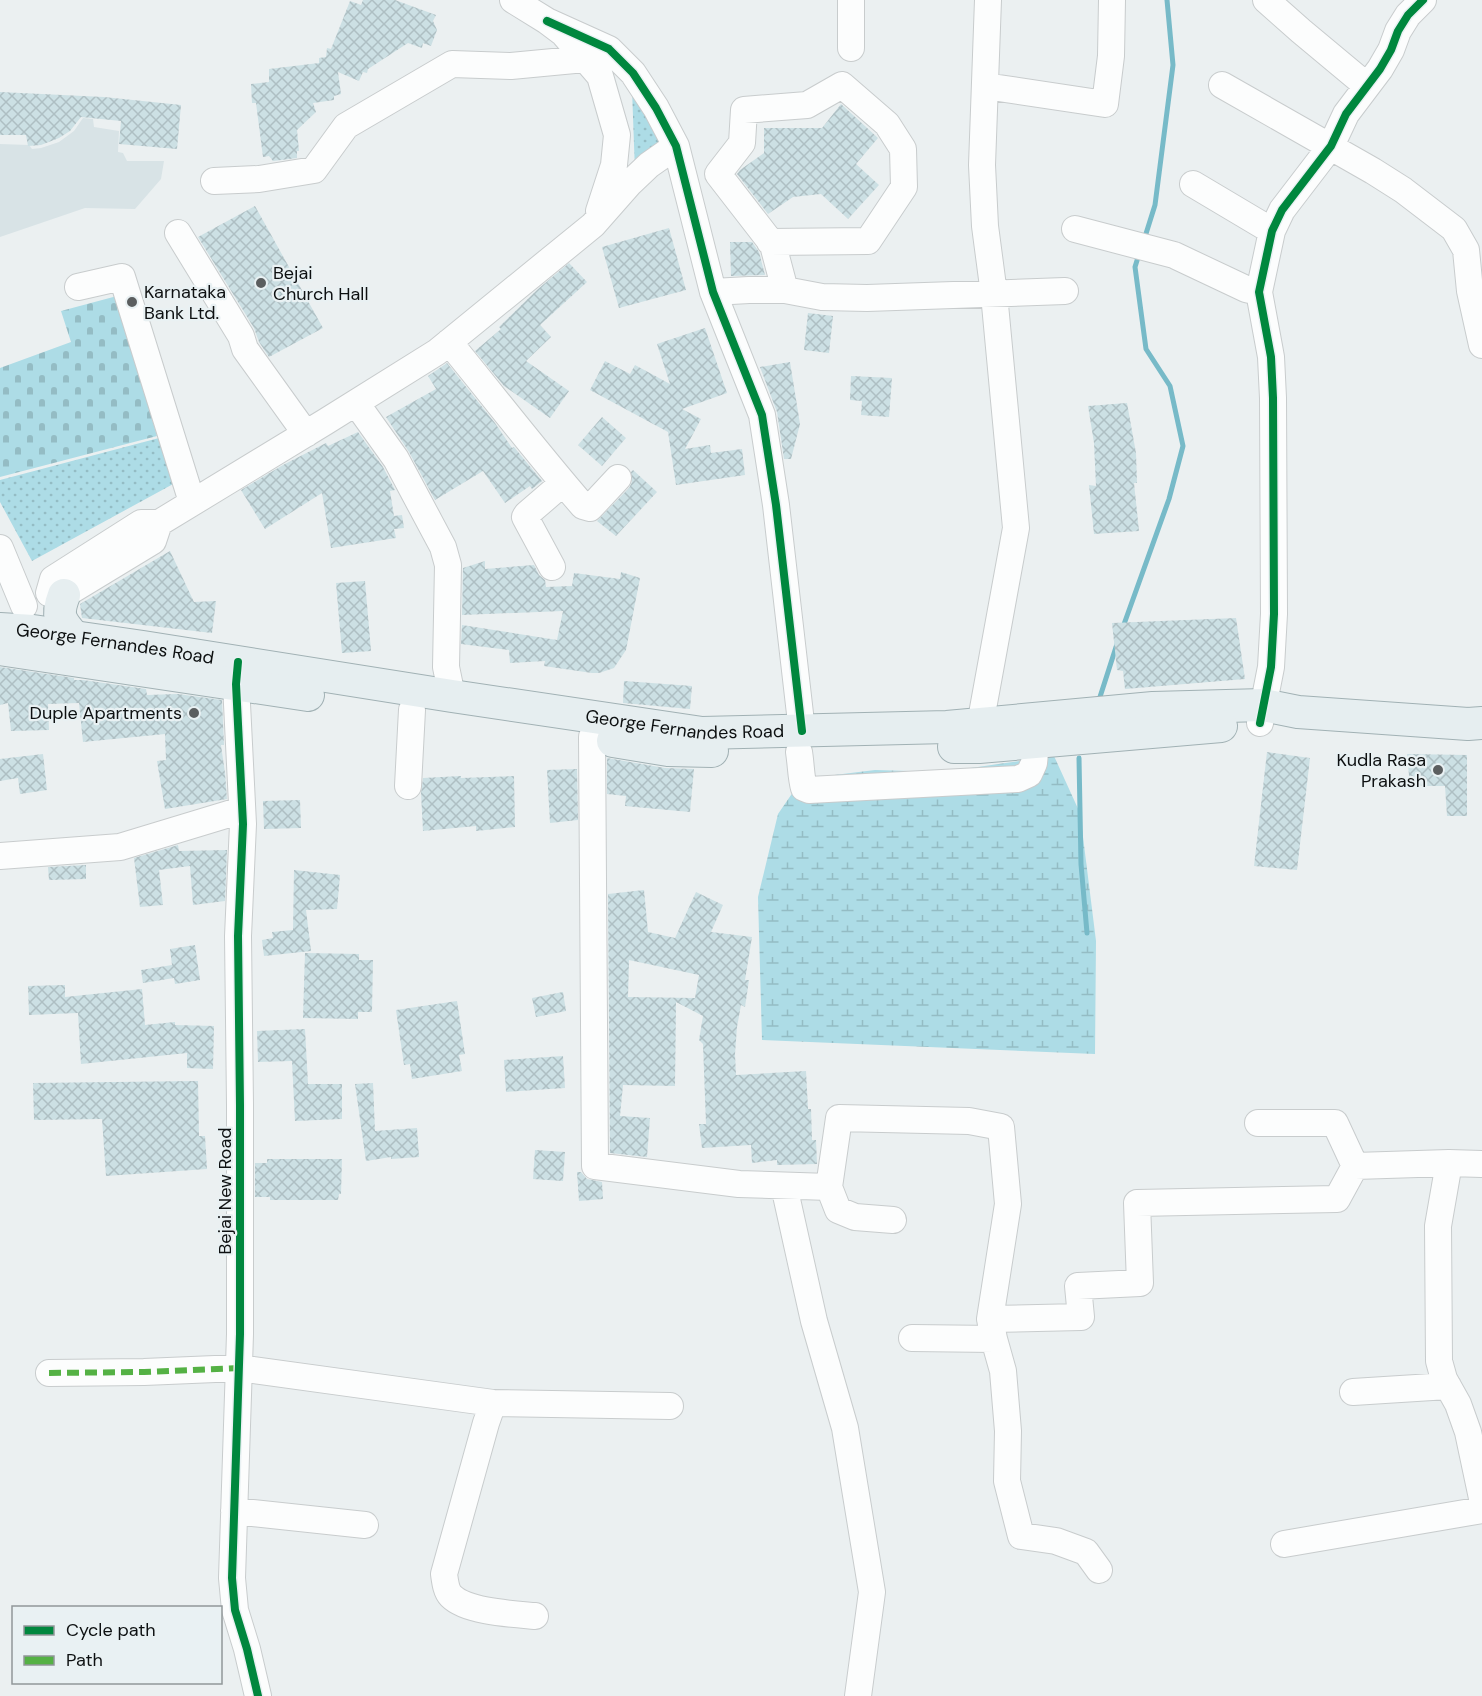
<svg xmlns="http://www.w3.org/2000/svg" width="1482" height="1696" viewBox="0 0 1482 1696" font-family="'DM Sans',sans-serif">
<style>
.built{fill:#d8e3e6}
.wetland{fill:url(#wetland-marsh)}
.cemetery{fill:url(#cemetery-stones)}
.park{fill:url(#park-dots)}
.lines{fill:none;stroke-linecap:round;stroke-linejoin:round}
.stream{stroke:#77bac8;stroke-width:5}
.building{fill:url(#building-cross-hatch);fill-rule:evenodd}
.minor-casing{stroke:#c8cccd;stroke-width:28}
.major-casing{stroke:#a1b1b4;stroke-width:34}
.minor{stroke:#fcfdfd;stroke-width:26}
.major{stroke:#e6eef0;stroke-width:32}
.quiet{stroke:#54b144;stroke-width:6;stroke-dasharray:12 6;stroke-linecap:butt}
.cycleway-casing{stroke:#e9f1f3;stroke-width:11}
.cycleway{stroke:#00873e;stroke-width:8}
.poi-dot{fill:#5b5e5f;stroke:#e9f1f3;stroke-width:2}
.labels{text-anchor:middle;stroke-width:4.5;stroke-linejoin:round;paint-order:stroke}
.poi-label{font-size:18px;fill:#0d1011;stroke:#e9f1f3;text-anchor:start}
.street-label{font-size:18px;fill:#0d1011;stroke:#e9f1f3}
</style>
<defs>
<pattern id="wetland-marsh" width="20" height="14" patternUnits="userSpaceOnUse" patternTransform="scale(1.5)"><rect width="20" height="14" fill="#addce6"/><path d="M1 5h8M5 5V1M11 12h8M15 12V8" fill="none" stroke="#94bcc4"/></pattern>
<pattern id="cemetery-stones" width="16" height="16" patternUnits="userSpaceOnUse" patternTransform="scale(1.5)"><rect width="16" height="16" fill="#addce6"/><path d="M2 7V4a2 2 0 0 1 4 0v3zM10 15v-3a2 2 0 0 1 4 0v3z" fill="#94bcc4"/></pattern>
<pattern id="park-dots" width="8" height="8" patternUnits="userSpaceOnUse" patternTransform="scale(1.5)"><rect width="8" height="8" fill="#addce6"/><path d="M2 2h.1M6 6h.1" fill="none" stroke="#94bcc4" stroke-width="1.8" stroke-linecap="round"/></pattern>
<pattern id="building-cross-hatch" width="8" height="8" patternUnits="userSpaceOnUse" patternTransform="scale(1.5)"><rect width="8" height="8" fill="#cce0e4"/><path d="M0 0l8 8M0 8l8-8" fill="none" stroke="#aebfc3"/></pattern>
</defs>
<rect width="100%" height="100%" fill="#ebf0f1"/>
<path class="built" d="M83 118 93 119 94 127 119 131 118 152 123 153 127 161H164L161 179 135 209 85 208 0 237V144L29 145 32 149 41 148 59 142 74 131Z"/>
<path class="wetland" d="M1054 756 1080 813 1096 941 1095 1054 762 1040 758 897 778 814 802 779 875 770 943 772Z"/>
<path class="cemetery" d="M117 296 157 436 0 477V368L71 342 61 311Z"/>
<path class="park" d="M632 89 668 139 635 172Z
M159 438 175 483 32 561 0 502V480Z"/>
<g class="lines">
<path class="stream" d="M1144 240 1155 205 1173 65 1167 0
M1123 627 1169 499 1183 446 1170 386 1146 349 1135 267 1139 254
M1099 700 1117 644
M1079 758 1081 864 1087 933"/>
</g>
<path class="building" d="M363 0H395L436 15 433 21 437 30 431 46 423 43 422 48 408 43 368 69 367 73 363 72 359 81 338 72 341 94 334 96V100L313 103 316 112 297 130 299 151H297V158L273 161 269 156 263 157 256 103H252L251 84 269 82V69L319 63V58L326 57 327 48 331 49 350 1 361 5Z
M0 92 104 97 181 105 177 149 119 144 121 121 81 117 70 131 59 138 41 145 28 146 26 135H0Z
M841 104 878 138 856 164 879 185 848 219 821 194 793 197 768 214 737 174 740 170 764 153V128H822Z
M255 206 323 328 269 357 259 342 254 328 198 237Z
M669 228 686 290 619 308 602 247Z
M730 242H752L759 252 765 275 731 276Z
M569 263 587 282 540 325 551 337 526 361 569 391 550 418 504 386 475 351 501 329 499 327 538 289Z
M808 313 833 316 829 353 804 350Z
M705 328 727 393 682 409 701 419 685 449 710 445 711 453 742 449 745 475 676 485 668 432 590 390 605 361 630 374 635 365 670 384 657 344Z
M790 362 800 424 791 459H784L777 412 760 367Z
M447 363 495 423 512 448 514 447 542 481 532 489 530 486 505 503 483 471 435 500 409 452 386 417 436 389 428 376Z
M851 376 892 378 889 417 861 415 862 401 850 400Z
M1127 403 1136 453 1137 483H1134L1139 531 1094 534 1089 485 1096 486 1094 443 1088 406Z
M602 417 626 438 602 466 578 445Z
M358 432 383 467 395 490 390 491 394 516 402 515 404 528 394 529 396 538 331 548 322 493 265 529 241 490 283 465 326 443 328 446Z
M633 470 657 492 616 536 597 521 629 488 632 482 631 472Z
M170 551 194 602 216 601 212 633 82 618 80 604Z
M485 561V569L534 565 539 575 545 580 546 587 572 586 574 573 620 579 621 572 640 578 626 650 614 668 599 673H592L544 666 545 661 510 663 509 650 461 644 462 625 557 640 563 611 462 615 463 568Z
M365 581 371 651 342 653 336 583Z
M1236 618 1245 679 1125 689 1123 671 1117 670 1112 623Z
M0 667 74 678V680H83L146 689 147 695 178 694 222 700 224 745H221L225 773 227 799 165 809 157 761 166 760 165 734 83 742 79 703 48 704 49 730 11 731 8 703 0 705Z
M624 681 692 686 690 709 623 703Z
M1267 752 1310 758 1297 870 1254 866Z
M43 754 47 790 20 794 18 778 0 781V759Z
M1407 754 1467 755V816H1447L1445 786H1410Z
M607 758 665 768 694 769 690 812 625 806 626 796 607 794Z
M577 769 578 820 550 823 547 770Z
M461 776V778L514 776 515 827 476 831V826L423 831 421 793 423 778Z
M300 800 301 828 264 829 263 801Z
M178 845 179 851 227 850 225 901 193 905 190 866 159 870 163 905 140 907 134 858Z
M86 865V879L49 880 48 867Z
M294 870 340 875 337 909 306 910 311 951 264 956 262 940 273 938 272 932 293 930Z
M644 890 648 932 675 938 696 892 723 905 711 932 752 937 745 980H749L745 1007 741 1005 737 1027 735 1054 736 1075 806 1071 808 1109H811L812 1140H816L817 1164 777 1165V1160L752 1163 751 1145 702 1148 699 1124H706L703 1044 699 1040 703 1016 676 1002 675 1086 623 1085 620 1116 650 1118 647 1157 610 1153 608 894ZM629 960 699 975 695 998 628 997Z
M195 945 200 980 175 984 174 978 143 983 141 970 172 965 170 949Z
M305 953 359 954V960H373L372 1012H358V1019L303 1018Z
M65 985V997L142 989 145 1025 175 1022V1025L214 1026 213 1069 187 1068V1053L81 1064 78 1013 29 1015 28 986Z
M563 992 566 1011 536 1017 532 998Z
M457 1001 465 1054 459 1055 462 1071 412 1079 410 1064 404 1065 396 1010Z
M305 1029 308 1084H342V1119L295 1121 292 1061 258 1062 257 1031Z
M563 1056 565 1088 506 1092 504 1060Z
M198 1081 199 1136H205L207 1169 106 1176 102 1119 34 1120 33 1083Z
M373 1083 375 1131 417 1128 419 1157 391 1159V1157L366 1161 355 1084Z
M535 1150 565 1152 563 1181 533 1179Z
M267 1159H342L341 1194H339L338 1200H270V1197H255V1163H267Z
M577 1172H581L587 1179 602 1182 603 1199 579 1201Z"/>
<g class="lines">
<g class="minor-casing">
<path id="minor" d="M513 0 547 21 563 33 600 76 617 135 614 165 599 211
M1266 0 1301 31 1367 86
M547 21 609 49 633 73 656 108 676 146 713 292 762 415 776 505 802 731
M851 48V0
M1222 85 1373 171 1403 190 1454 229 1466 250 1470 291 1482 345
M985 86 1105 104 1111 56 1112 0
M214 181 259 179 314 170 346 126 452 64 511 66 585 59
M1193 184 1272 231
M1075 229 1174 255 1246 289 1259 292
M178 233 241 336 245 349 306 434
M770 242 868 241 904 187 903 149 887 124 842 85 807 105 744 110 742 143 718 174 773 245 785 290
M78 287 122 277 192 502
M713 292 749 290H785L822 297 867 298 1065 291
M449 342C494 397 537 453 583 506L590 508 618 478
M356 403 396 459 443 547 448 565 446 667 452 696
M141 523H159L153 541 64 595 49 593 53 579Z
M159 523 325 422 437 352 593 225 630 183 649 165 676 146
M0 548 24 606
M552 567 525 517 527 514 563 483
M238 665 236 684 243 824 238 936 240 1105V1334L232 1578 235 1610 247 1649 258 1696
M1260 723 1271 667 1274 614 1273 398 1271 357 1259 292 1272 231 1282 210 1331 146 1346 114 1380 69 1391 50 1398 31 1408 15 1423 0
M980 725 1016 528 994 294 985 226 982 165 988 0
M592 737 595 1166 739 1184 829 1187
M799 752C801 764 801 778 804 788L809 790 1018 779 1029 774 1034 763 1036 742
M408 786 412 710
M0 856 120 847 242 810
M1258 1123H1335L1355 1166 1449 1163 1482 1164
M1449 1163 1438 1226 1439 1361 1444 1379 1458 1404 1468 1432 1482 1498
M784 1186 814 1321 845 1428 872 1592 858 1696
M893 1220 855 1217 838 1210 829 1187 839 1118 969 1121 1001 1127 1008 1204 990 1319 994 1339 912 1338
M990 1319 1081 1317 1078 1286 1140 1283 1137 1203 1337 1199 1355 1166
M994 1339 1003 1371 1008 1431 1007 1481 1021 1536 1056 1541 1086 1552 1099 1570
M49 1373 144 1372 239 1368 493 1403 670 1406
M1353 1392 1448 1386
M493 1403 486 1423 444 1574C445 1581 446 1591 451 1596 467 1612 513 1614 535 1616
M234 1511 365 1525
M1284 1544 1482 1510"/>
</g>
<g class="major-casing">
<g id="major">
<path d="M64 595C56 616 60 621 74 637"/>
<path id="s1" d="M0 629 33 631 143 647 452 696 702 733 947 727 1153 708 1263 705 1298 712 1468 724 1482 723"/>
<path d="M0 649 308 695"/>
<path d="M613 741 668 750 712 751"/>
<path d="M954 747H979L1221 726"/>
</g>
</g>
<use href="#minor" class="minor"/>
<use href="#major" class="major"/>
<path class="quiet" d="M49 1373 144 1372 239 1368"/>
<g class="cycleway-casing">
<path id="cycleway" d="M547 21 609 49 633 73 656 108 676 146 713 292 762 415 776 505 802 731
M238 662 236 684 243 824 238 936 240 1105V1334L232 1578 235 1610 247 1649 258 1696
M1260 723 1271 667 1274 614 1273 398 1271 357 1259 292 1272 231 1282 210 1331 146 1346 114 1380 69 1391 50 1398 31 1408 15 1423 0"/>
</g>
<use href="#cycleway" class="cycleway"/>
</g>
<g class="poi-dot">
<circle cx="261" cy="283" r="6"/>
<circle cx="132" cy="302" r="6"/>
<circle cx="194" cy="713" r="6"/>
<circle cx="1438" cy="770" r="6"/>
</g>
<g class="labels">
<g class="poi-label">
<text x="273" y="279">Bejai<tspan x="273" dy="21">Church Hall</tspan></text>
<text x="144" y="298">Karnataka<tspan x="144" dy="21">Bank Ltd.</tspan></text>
<text x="182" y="719" text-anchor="end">Duple Apartments</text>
<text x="1426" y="766" text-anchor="end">Kudla Rasa<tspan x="1426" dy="21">Prakash</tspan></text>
</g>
<g class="street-label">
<text dy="6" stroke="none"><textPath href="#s1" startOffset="116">George Fernandes Road</textPath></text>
<text dy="6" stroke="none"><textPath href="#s1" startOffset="692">George Fernandes Road</textPath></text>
<text transform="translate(225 1191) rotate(-90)" y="6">Bejai New Road</text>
</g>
</g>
<rect x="12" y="1606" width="210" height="78" fill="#e9f1f3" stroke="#919799" stroke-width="1.5"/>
<rect x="24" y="1626" width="30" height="9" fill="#00873e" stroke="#919799" stroke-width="1.5"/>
<text x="66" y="1636" font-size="18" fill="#0d1011">Cycle path</text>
<rect x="24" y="1656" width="30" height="9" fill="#54b144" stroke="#919799" stroke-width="1.5"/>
<text x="66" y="1666" font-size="18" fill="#0d1011">Path</text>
</svg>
